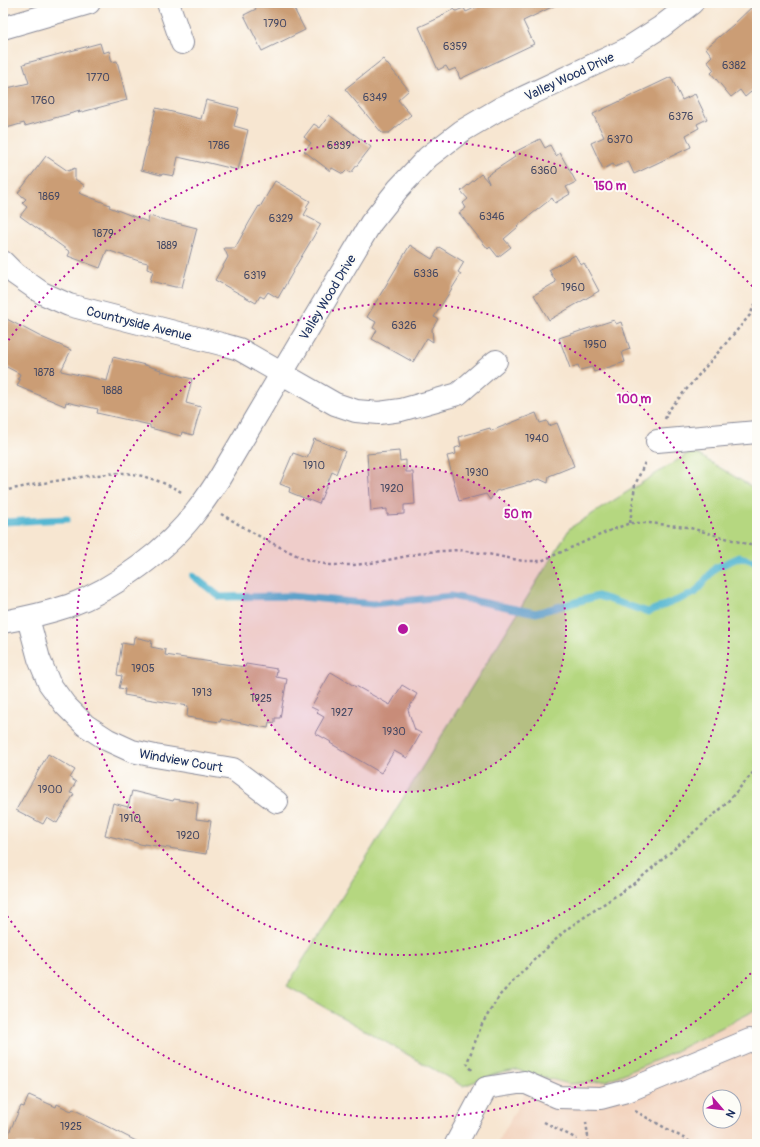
<svg xmlns="http://www.w3.org/2000/svg" width="760" height="1147" viewBox="0 0 760 1147" font-family="Pangolin,sans-serif">
<style>
.built{fill:#f3d4bf;fill-rule:evenodd}
.green{fill:#b5d780;stroke:#68836f}
.lines{fill:none;stroke-linecap:round;stroke-linejoin:round}
.stream{stroke:#52b6d1;stroke-width:7}
.building{fill:#cb9d75}
.minor-casing{stroke:#898a98;stroke-width:24}
.path{stroke:#898a98;stroke-width:2.5;stroke-dasharray:3 3;stroke-linecap:butt}
.minor{stroke:#fff;stroke-width:22}
.ring{fill:none;stroke:#b5179e;stroke-width:2;stroke-dasharray:2 4}
.labels{text-anchor:middle;stroke-width:4;stroke-linejoin:round;paint-order:stroke}
.number-label{font-size:11px;fill:#474a64}
.street-label{font-size:13px;fill:#1b2f5e;stroke:#fdfcf7}
.centre{fill:#b5179e;stroke:#fdfcf7;stroke-width:2}
.ring-label{font-size:12px;text-anchor:middle;font-weight:bold;fill:#b5179e;stroke:#fdfcf7;stroke-width:4;stroke-linejoin:round;paint-order:stroke}
</style>
<rect width="100%" height="100%" fill="#fdfcf7"/>
<filter id="ink" filterUnits="userSpaceOnUse"><feTurbulence type="fractalNoise" baseFrequency=".025" numOctaves="2"/><feDisplacementMap in="SourceGraphic" scale="8" xChannelSelector="R" yChannelSelector="G"/><feConvolveMatrix kernelMatrix="1 2 1 2 8 2 1 2 1" color-interpolation-filters="sRGB"/></filter>
<filter id="wash" filterUnits="userSpaceOnUse"><feTurbulence type="fractalNoise" baseFrequency=".012" numOctaves="4" result="noise"/><feDisplacementMap in="SourceGraphic" scale="16" xChannelSelector="R" yChannelSelector="G"/><feGaussianBlur stdDeviation="0.9" result="paint"/><feColorMatrix in="noise" values="0 0 0 0 0 0 0 0 0 0 0 0 0 0 0 0 0 1.4 0 .05"/><feComposite in="paint" operator="in"/></filter>
<g filter="url(#wash)">
<rect width="100%" height="100%" fill="#f7e6d1"/>
<path class="built" d="M757 1008V1144H497L535 1075 748 1014ZM710 1097H734V1121H710Z"/>
<path class="green" d="M692 451 757 490V1008L748 1014 666 1056 606 1081 569 1084 517 1070 496 1074 463 1086 287 986 570 528Z"/>
<g class="lines">
<path class="stream" d="M3 522 67 519
M193 576 220 597 291 596 373 604 451 596 536 613 598 596 648 612 695 593 715 568 740 557 757 562"/>
</g>
<g id="blocks">
<path class="building" d="M253 3H291L305 30 262 51 244 15 256 9Z
M485 3H560L523 21 534 44 460 79 456 68 449 71 446 66 438 70 419 27 441 17 444 14 454 9 456 11 464 8 466 12Z
M756 3 757 87 745 97 740 90 731 97 711 73 714 70 707 61 712 56 706 48 733 25Z
M100 43 103 53 109 51 112 62 117 61 127 100 78 113 80 111 25 126 24 123 3 129V89L29 83 23 64Z
M383 59 409 90 398 100 411 115 389 133H382L345 89Z
M671 77 682 100 695 94 707 119 697 124 699 128 686 135 691 147 634 174 628 161 615 167 613 164 603 169 591 143 604 137 593 114Z
M206 100 239 108 234 126 248 130 238 170 205 162 204 163 178 157 174 176 163 174 161 175 141 170 156 108 201 119Z
M329 115 371 147 351 173 347 170 343 174 332 168 330 171 304 151 311 143 304 137 314 124 320 128Z
M540 139 545 148 550 145 556 156 560 153 576 182 566 187 570 194 555 203 552 198 517 226 518 227 504 239 511 247 498 257 490 247 488 249 459 213 466 208 463 203 468 199 461 191 481 174 489 183 486 176 515 157 513 153Z
M46 156 68 171 75 168V179L85 186 79 193 110 205 109 207 148 222 149 216 197 228 182 287H175L150 281 153 271 147 269 148 263 139 261 107 250 100 268 68 256 70 252 20 216 27 207 22 203 26 199 18 193Z
M275 181 310 201 306 207 308 208 304 215 321 224 294 269V270L278 298 268 292 264 298 260 296 256 303 215 280 228 257 224 248H235L250 221 259 206 260 207Z
M410 245 432 259 439 247 464 262 458 272 461 274 434 317 438 319 432 329 433 342 427 338 413 362 372 339 377 330 373 328 376 322 367 317Z
M575 255 581 265 584 263 599 291 549 320 534 295 556 282 549 270Z
M3 317 39 336 71 350 61 371 107 381 113 357 145 365 161 370V373L162 371 192 379 186 403 201 407 193 435 182 432 181 436 150 428V425L97 413 98 409 66 402 65 406 17 386 20 380 18 379 20 374 3 365Z
M614 320 616 324 621 322 630 349 622 352 625 362 594 372 592 367 580 370 578 365 570 368 559 338Z
M536 413 540 423 547 421 549 426 557 423 574 466 549 476 548 483 539 479 529 483V482L496 491 490 500 486 494 459 501 447 456 456 454 455 448 461 446 459 437 490 428 491 431Z
M314 439 345 451 336 474 332 472 319 504 289 492 290 488 280 484 293 453 307 458Z
M399 451 400 461 406 460V472H413L415 504 404 505V514L387 515V509L371 511 367 454Z
M134 637 152 641 151 647 166 650 165 655 245 667 246 664 277 669 276 677 287 679 280 718H275V723L269 722 268 728 221 719 220 722 187 717 188 706 124 695 125 689 119 688 122 676 117 675 122 643 133 645Z
M331 672 356 687V686L390 705 402 685 417 694 408 710 415 730 421 733 407 758 394 751 381 773 330 743 331 742 315 733 324 717 317 713 319 711 311 707Z
M48 754 75 770 70 778 76 782 70 793 74 794 57 823 47 817 43 824 16 810Z
M132 791 173 801 174 799 198 803 196 819 211 821 206 854 144 844V845L105 835 113 803 128 807Z
M29 1095 56 1107 57 1104 71 1111 73 1109 142 1144H4L21 1106 24 1107Z"/>
</g>
</g>
<g filter="url(#ink)">
<use href="#blocks" fill-opacity="0" stroke="#898a98" stroke-width="1"/>
<g class="lines">
<g class="minor-casing">
<path id="minor" d="M168 3 182 43
M3 28 89 3
M3 262 15 274 42 293 69 305 225 345 239 349 335 404 356 411 379 413 401 410 458 394 496 361
M657 441 757 432
M28 618 39 659 49 683 65 705 85 725 108 740 132 751 155 756 233 769 277 802
M3 622C25 618 47 613 68 606 115 589 169 549 198 509 206 499 212 489 219 479L371 223 398 189 428 157 462 131 501 108 625 50 661 27 692 3
M456 1144 486 1088 524 1082 558 1097 601 1098 627 1091 750 1040 757 1043"/>
</g>
<path class="path" d="M665 419 668 411 750 315 757 300
M3 491C31 485 59 480 88 476 100 475 113 473 125 473 145 475 166 483 183 493
M221 514 264 539 302 558 329 565H354L378 562 427 552 459 550 488 554 523 561H541L609 531 630 523H649L687 527 757 547
M630 523 635 485 646 460
M472 1070 467 1063 482 1024 500 995 535 959 567 929 636 882 723 807 757 768
M635 1111 694 1144
M544 1122 577 1139
M586 1122 589 1144"/>
<use href="#minor" class="minor"/>
</g>
</g>
<circle cx="403" cy="629" r="163" fill="#b5179e" fill-opacity=".12"/>
<g class="ring">
<circle cx="403" cy="629" r="163"/>
<circle cx="403" cy="629" r="326"/>
<path d="M755 969A489 489 0 0 1 5 913M5 345A489 489 0 0 1 755 289"/>
</g>
<g class="labels">
<g class="number-label">
<text x="275" y="27">1790</text>
<text x="455" y="50">6359</text>
<text x="734" y="69">6382</text>
<text x="98" y="81">1770</text>
<text x="375" y="101">6349</text>
<text x="43" y="104">1760</text>
<text x="681" y="120">6376</text>
<text x="620" y="143">6370</text>
<text x="219" y="149">1786</text>
<text x="339" y="149">6339</text>
<text x="544" y="174">6360</text>
<text x="49" y="200">1869</text>
<text x="492" y="220">6346</text>
<text x="281" y="222">6329</text>
<text x="103" y="237">1879</text>
<text x="167" y="249">1889</text>
<text x="426" y="277">6336</text>
<text x="255" y="279">6319</text>
<text x="573" y="291">1960</text>
<text x="404" y="329">6326</text>
<text x="595" y="348">1950</text>
<text x="44" y="376">1878</text>
<text x="112" y="394">1888</text>
<text x="537" y="442">1940</text>
<text x="314" y="469">1910</text>
<text x="477" y="476">1930</text>
<text x="392" y="492">1920</text>
<text x="143" y="672">1905</text>
<text x="202" y="696">1913</text>
<text x="261" y="702">1925</text>
<text x="342" y="716">1927</text>
<text x="394" y="735">1930</text>
<text x="50" y="793">1900</text>
<text x="130" y="822">1910</text>
<text x="188" y="839">1920</text>
<text x="71" y="1130">1925</text>
</g>
<g class="street-label">
<text transform="translate(569 76) rotate(-25)" y="5">Valley Wood Drive</text>
<text transform="translate(327 297) rotate(-59)" y="5">Valley Wood Drive</text>
<text transform="translate(139 323) rotate(14)" y="5">Countryside Avenue</text>
<text transform="translate(181 760) rotate(10)" y="5">Windview Court</text>
</g>
</g>
<circle cx="403" cy="629" r="6" class="centre"/>
<g class="ring-label">
<text x="610" y="190">150 m</text>
<text x="634" y="403">100 m</text>
<text x="518" y="518">50 m</text>
</g>
<rect width="760" height="1147" fill="none" stroke="#fdfcf7" stroke-width="16"/>
<g transform="translate(722 1109) rotate(118)"><circle r="19" fill="#fdfcf7" stroke="#a3aaba"/>
<path d="M0-3L7 15L0 10L-7 15Z" fill="#b5179e"/>
<text y="-6" font-size="11" font-weight="bold" text-anchor="middle" fill="#1b2f5e">N</text>
</g>
</svg>
